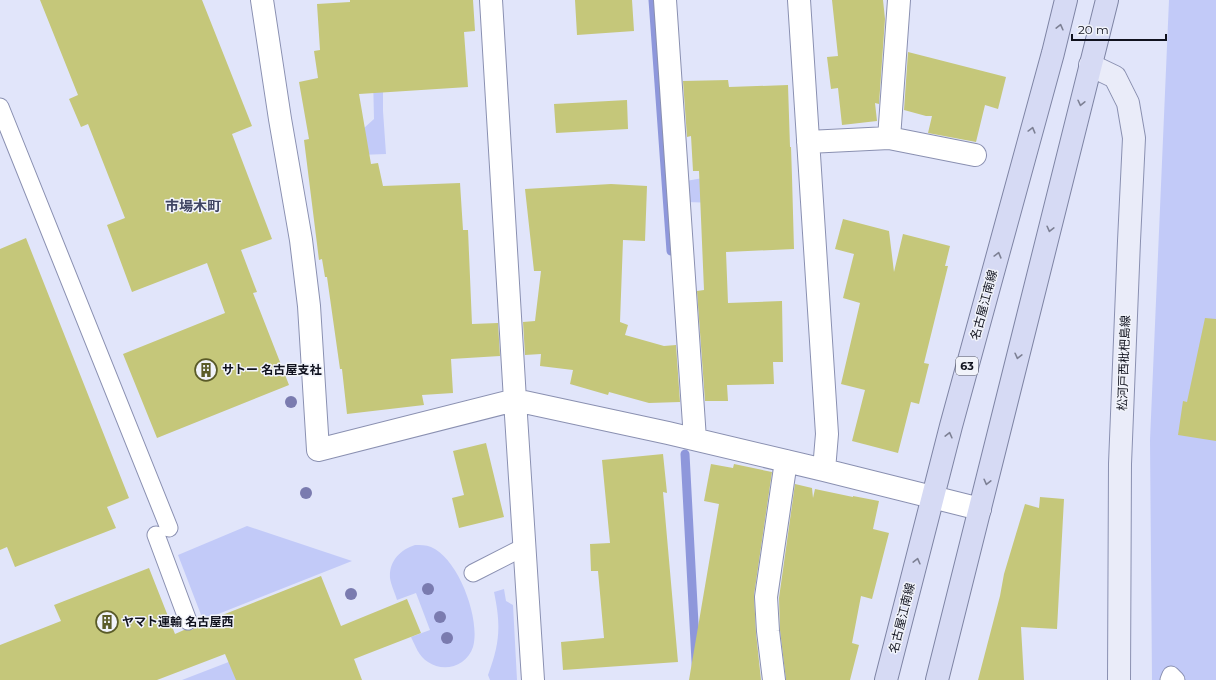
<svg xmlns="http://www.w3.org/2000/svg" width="1216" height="680" viewBox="0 0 1216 680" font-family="Montserrat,'Noto Sans JP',sans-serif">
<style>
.green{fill:#c2caf8}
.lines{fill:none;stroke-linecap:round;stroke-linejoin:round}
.stream{stroke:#8e97db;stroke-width:9}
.building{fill:#c5c77a}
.service-casing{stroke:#8a90b1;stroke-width:19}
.minor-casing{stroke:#8a90b1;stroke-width:24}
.secondary-casing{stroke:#8a90b1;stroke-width:24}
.primary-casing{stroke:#7e84a4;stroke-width:24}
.service{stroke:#fff;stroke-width:17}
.minor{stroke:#fff;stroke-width:22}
.secondary{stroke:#eaecf9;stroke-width:22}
.primary{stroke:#d6daf4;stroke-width:22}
.tree{fill:#7a7baf}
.oneway{stroke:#7d8094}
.labels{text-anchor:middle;stroke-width:3;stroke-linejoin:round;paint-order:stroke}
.shield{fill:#f1f3fa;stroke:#545660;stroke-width:1}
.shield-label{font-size:11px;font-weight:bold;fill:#10121e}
.street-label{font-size:12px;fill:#10121e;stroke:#f1f3fa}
.poi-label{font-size:12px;font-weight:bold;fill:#10121e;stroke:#f1f3fa;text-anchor:start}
.quarter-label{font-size:14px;font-weight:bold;fill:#404562;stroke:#f1f3fa}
</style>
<rect width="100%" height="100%" fill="#e1e5fa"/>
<path class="green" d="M1169 0H1216V680H1152L1150 440Z
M383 74V111L386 154 333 156 374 119 373 76Z
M714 176 717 203 687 202 686 181Z
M247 526 352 561 203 620 178 555Z
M415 545C420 545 426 545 431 547 458 558 481 619 473 647 467 666 444 673 428 662 419 657 415 645 411 637L430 630 416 593 397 600C395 593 391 585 390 578 389 561 400 550 415 545Z
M504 589 506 601 513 605 517 680H490L488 675C500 643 501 625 494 592Z
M239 658 247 680H182Z"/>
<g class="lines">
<path class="stream" d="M653 0 671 251
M685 454 697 680"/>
</g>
<path class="building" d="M40 0H202L252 126 232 134 272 239 241 250 257 292 253 293 289 385 157 438 123 354 225 313 207 263 132 292 107 225 125 218 88 124 81 127 69 99 78 95Z
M350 0H473L475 31 464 32 468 87 359 94 371 164 378 163 383 186 460 183 463 230H468L472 324 498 323 500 356 451 359 453 393 422 395 424 405 347 414 342 369H340L327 277H325L322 259 319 260 304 140 309 139 299 82 318 78 314 51 320 50 317 4 350 2Z
M575 0H632L634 31 577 35Z
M832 0H883L885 19 879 104 875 103 877 121 842 125 838 88 831 89 827 57 838 56Z
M908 52 1006 77 998 109 985 105 976 142 928 133 932 116H926L904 110Z
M728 80 729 87 788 85 790 147H791L792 177 794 249 726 252 728 303 782 301 783 362H773L774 384 727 385 728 401H705L697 291 704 290 699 171H693L691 136 687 137 683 81Z
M627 100 628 129 556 133 554 104Z
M611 184 647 186 645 241 623 240 620 322 628 325 625 335 664 346 676 345 680 402 649 403 609 392 608 395 570 384 573 370 540 366 541 354 525 355 523 322 535 321 541 271H534L525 189Z
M843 219 889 231 894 272 903 234 950 246 945 266H948L924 363 929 364 919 404 911 402 898 453 852 441 865 390 841 384 860 303 843 298 854 254 835 249Z
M26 238 129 498 107 507 116 528 15 567 7 547 0 550V249Z
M1205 318 1216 319V441L1178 435 1183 401 1187 402Z
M486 443 504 517 459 528 452 498 464 495 453 451Z
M663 454 667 493 663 492 678 662 563 670 561 642 604 638 598 571H591L590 544 610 543 602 460Z
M711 464 733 468 734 464 772 472 754 595 756 633 761 680H689L719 504 704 501Z
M795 484 812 488 813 498 815 489 853 497V496L879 501 873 529 889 533 872 599 861 596 852 643 859 645 850 680H786L780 630 779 598Z
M1040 497 1064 499 1057 629 1021 627 1024 680H978L1000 596 1004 574 1025 504 1039 508Z
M149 568 175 634 184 630H192L197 625 321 576 341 626 407 599 421 633 354 659 362 680H236L225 654 157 680H0V645L61 621 54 605Z"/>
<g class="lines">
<g class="service-casing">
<path id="service" d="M0 107 169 528
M156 535 188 621
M473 573 524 547
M1169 680 1171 675 1176 680"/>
</g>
<g class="minor-casing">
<path id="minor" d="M262 0 280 119 301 240 309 306 318 450 515 400 668 433 824 470 980 509
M491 0 515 400 533 680
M665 0 695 439
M799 0 827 434 824 470
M889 138 899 0
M808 142 889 138 975 155
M774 680 768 631 766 597 786 461"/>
</g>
<g class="secondary-casing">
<path id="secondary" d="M1090 65 1115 77 1128 103 1134 138 1129 241 1120 464 1119 680"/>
</g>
<g class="primary-casing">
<path id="primary" d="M886 680 951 426 1053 53 1066 0
M937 680 1107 0"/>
</g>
<use href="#service" class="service"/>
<use href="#minor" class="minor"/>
<use href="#secondary" class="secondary"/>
<use href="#primary" class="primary"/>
</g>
<g class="tree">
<circle cx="291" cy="402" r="6"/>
<circle cx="306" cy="493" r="6"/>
<circle cx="428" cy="589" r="6"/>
<circle cx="351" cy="594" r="6"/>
<circle cx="440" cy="617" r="6"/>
<circle cx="447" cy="638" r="6"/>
</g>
<defs><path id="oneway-chevron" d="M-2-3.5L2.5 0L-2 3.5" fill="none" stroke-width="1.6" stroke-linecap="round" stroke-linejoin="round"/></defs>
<g class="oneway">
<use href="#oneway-chevron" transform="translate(1060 27) rotate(-76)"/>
<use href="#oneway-chevron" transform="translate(1081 103) rotate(103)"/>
<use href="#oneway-chevron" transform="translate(1032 130) rotate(-75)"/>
<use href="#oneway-chevron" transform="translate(1050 229) rotate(104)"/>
<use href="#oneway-chevron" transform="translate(998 255) rotate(-75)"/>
<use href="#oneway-chevron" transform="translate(1018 356) rotate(104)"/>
<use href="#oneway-chevron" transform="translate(949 435) rotate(-76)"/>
<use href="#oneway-chevron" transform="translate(987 482) rotate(104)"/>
<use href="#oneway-chevron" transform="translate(917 561) rotate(-76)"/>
</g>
<defs>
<g id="building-ring" transform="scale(1.15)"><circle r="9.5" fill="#f1f3fa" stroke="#5a5b28" stroke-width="1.5"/><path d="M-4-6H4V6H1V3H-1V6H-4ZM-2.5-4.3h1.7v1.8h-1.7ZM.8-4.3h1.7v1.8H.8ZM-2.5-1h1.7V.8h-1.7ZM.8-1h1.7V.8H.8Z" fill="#5a5b28"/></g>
</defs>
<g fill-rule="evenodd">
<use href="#building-ring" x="206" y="370"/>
<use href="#building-ring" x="107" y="622"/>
</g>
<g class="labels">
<rect class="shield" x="956" y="357" width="22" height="18" rx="3"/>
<g class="shield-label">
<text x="967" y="370">63</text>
</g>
<g class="street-label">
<text transform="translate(984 305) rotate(-75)" y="4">名古屋江南線</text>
<text transform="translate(1124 363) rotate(-88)" y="4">松河戸西枇杷島線</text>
<text transform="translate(902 618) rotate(-76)" y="4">名古屋江南線</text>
</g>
<g class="poi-label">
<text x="222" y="374">サトー 名古屋支社</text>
<text x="122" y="626">ヤマト運輸 名古屋西</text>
</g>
<g class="quarter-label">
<text x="193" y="211">市場木町</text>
</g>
</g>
<path d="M1072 34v6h94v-6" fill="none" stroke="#10121e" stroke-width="2"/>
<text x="1078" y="34" font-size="12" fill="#10121e" stroke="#f1f3fa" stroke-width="3" paint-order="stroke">20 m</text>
</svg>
